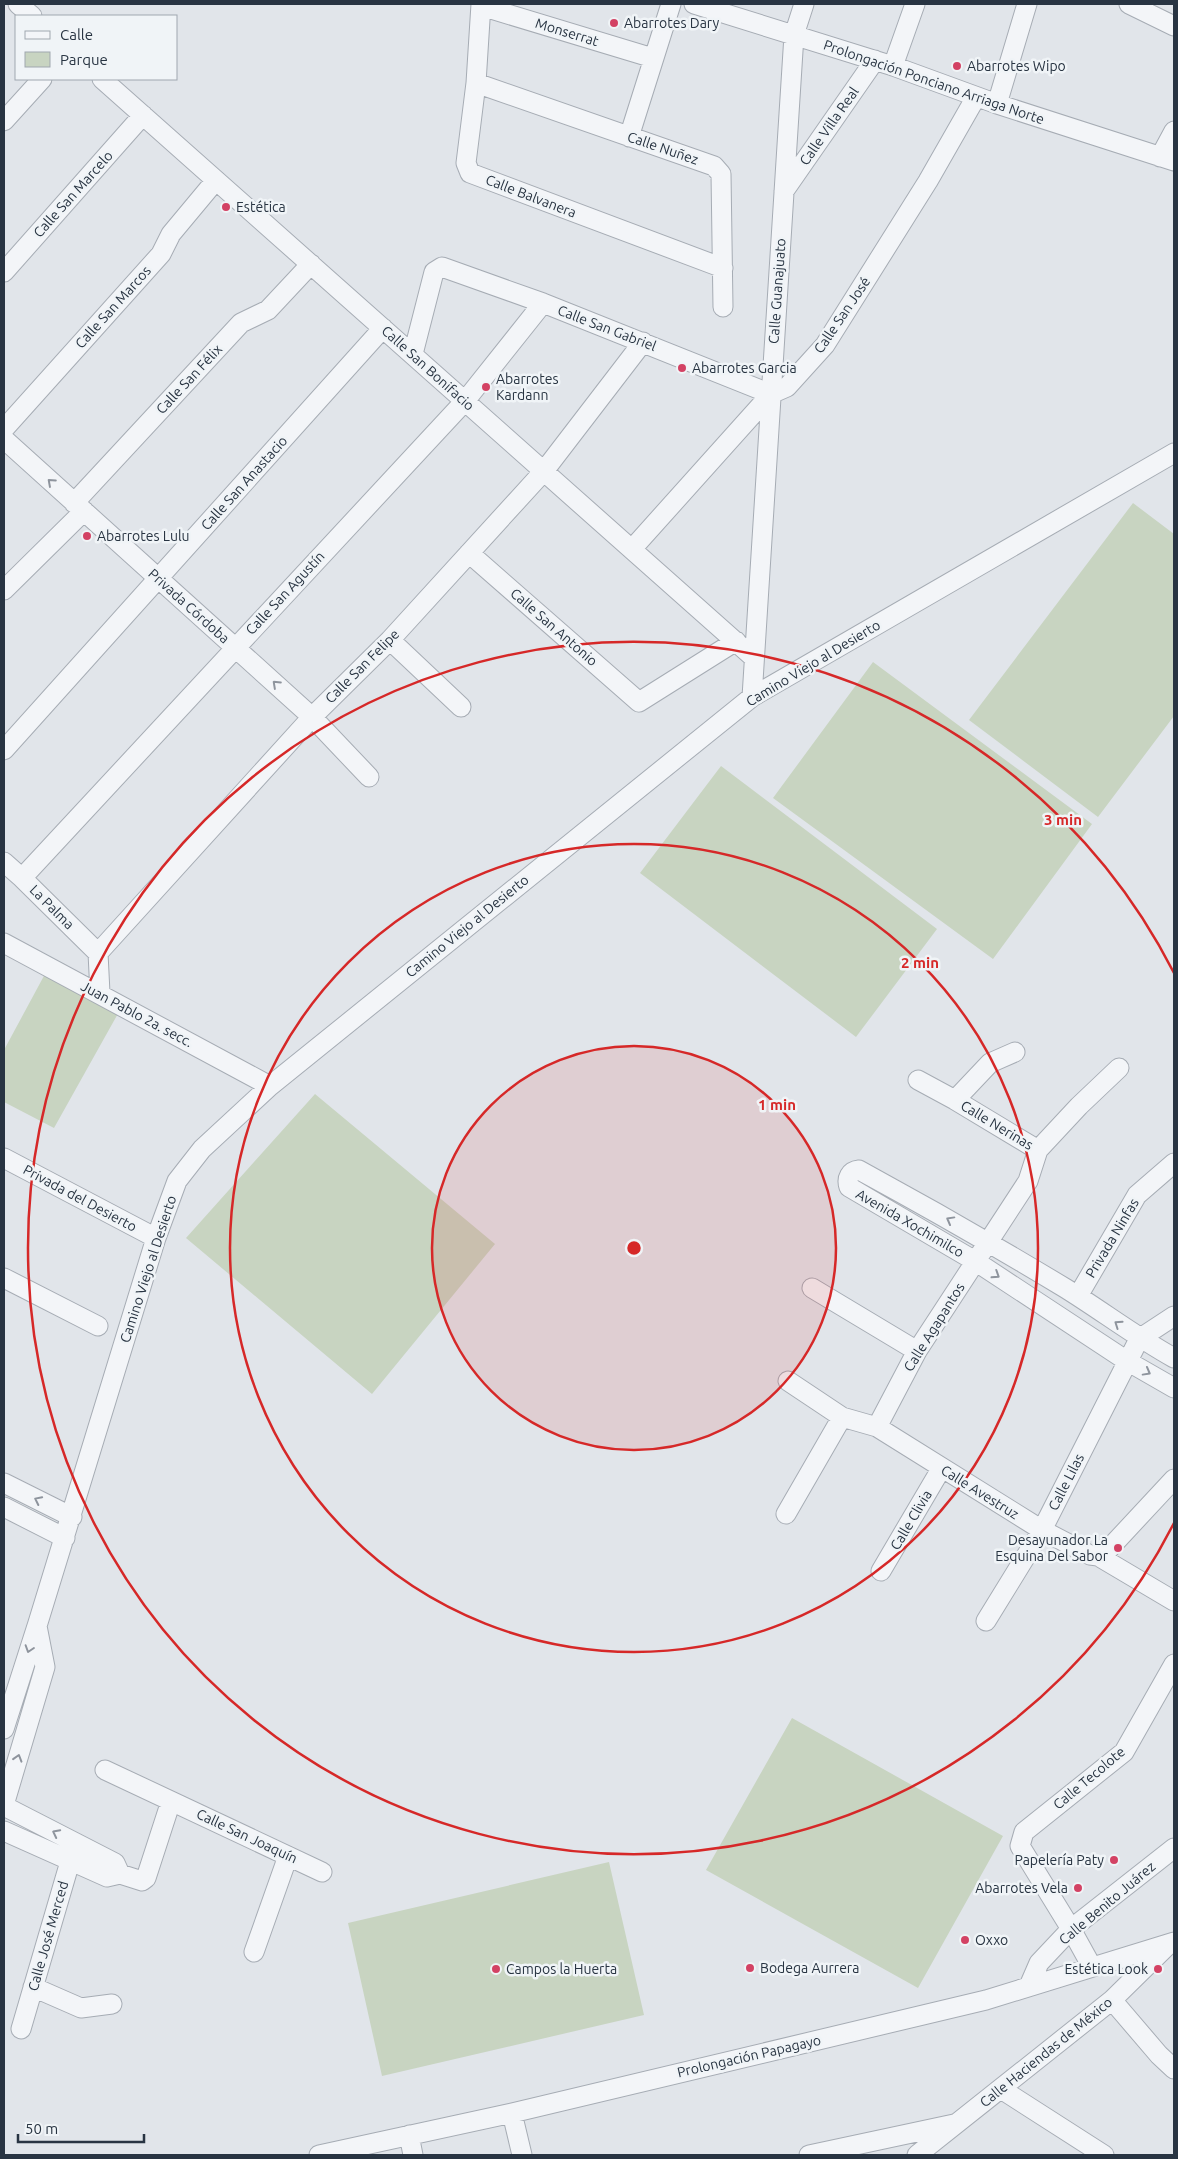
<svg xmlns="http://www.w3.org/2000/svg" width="1178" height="2159" viewBox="0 0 1178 2159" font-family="Ubuntu,sans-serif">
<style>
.green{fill:#c8d4c1}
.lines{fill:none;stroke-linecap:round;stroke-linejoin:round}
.minor-casing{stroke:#a6acb4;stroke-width:21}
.minor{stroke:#f3f5f8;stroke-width:19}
.oneway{stroke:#8e949d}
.ring{fill:none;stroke:#d62828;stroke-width:2.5}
.poi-dot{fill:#d34264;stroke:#f0f4f7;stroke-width:2}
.labels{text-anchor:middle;stroke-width:5;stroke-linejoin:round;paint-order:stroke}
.poi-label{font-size:14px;fill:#283442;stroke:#f0f4f7;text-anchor:start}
.street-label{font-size:14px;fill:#283442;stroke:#f0f4f7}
.centre{fill:#d62828;stroke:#f0f4f7;stroke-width:2.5}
.ring-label{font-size:15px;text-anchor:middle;font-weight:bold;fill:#d62828;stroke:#f0f4f7;stroke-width:5;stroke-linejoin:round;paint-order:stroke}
</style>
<rect width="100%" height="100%" fill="#e1e5ea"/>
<path class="green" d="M1133 503 1174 534V716L1098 817 969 720Z
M873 662 1092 824 993 959 773 798Z
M721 766 937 929 856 1037 640 873Z
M45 974 120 1010 54 1128 4 1102V1050Z
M315 1094 495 1244 372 1394 186 1238Z
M792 1718 1003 1836 918 1988 706 1870Z
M609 1862 644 2015 382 2076 348 1923Z"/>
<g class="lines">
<g class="minor-casing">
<path id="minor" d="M18 4 32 16
M481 4 476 83 466 163 470 173 723 268
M694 4 893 66 997 104 1174 161
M1129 4 1174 26
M481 6 653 58
M893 66 915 4
M102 79 754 658
M476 83 714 166 721 174 723 307
M997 104 1027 4
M4 121 42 79
M629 137 671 4
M1160 157 1174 131
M784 191 875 60
M4 272 143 115
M413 354 434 272 442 267 543 303 771 394
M4 429 161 254 171 234 216 180
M4 439 312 717 369 777
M74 503 241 323 268 310 311 264
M632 549 771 394 787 387 825 345 928 181 976 97
M469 553 639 702 736 641
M4 590 84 511
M390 640 461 707
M752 697 794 35 804 4
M4 750 383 328
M4 862 22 878 98 953
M22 878 465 401 543 303
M4 943 270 1086
M100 993 98 953 312 717 390 640 544 471 643 342
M918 1080 955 1100 1038 1150
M955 1100 990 1063 1015 1052
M4 1158 156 1238
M4 1278 98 1326
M812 1288 917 1351
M1078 1296 1137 1195 1174 1163
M1174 1358C1136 1337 1102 1311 1065 1288 997 1247 929 1208 859 1170 850 1171 846 1178 849 1187L975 1261 1127 1361 1174 1388
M788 1381 842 1417 877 1427 1042 1530 1090 1555 1098 1556 1174 1601
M877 1427 917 1351 1028 1181 1038 1150 1079 1106 1119 1068
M4 1483 72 1517
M4 1507 65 1538
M786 1514 842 1417
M1098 1556 1106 1552 1174 1479
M881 1571 941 1469
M986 1621 1042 1530 1139 1339 1174 1316
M37 1626 156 1238 177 1181 202 1149 270 1086 752 697 1174 453
M4 1729 37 1626 45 1667 4 1805
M105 1770 322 1872
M4 1806 115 1863 120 1874 107 1877 4 1831
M120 1874 142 1881 146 1878 171 1801
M254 1952 288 1856
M1092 1967 1071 1929 1020 1846 1024 1832 1124 1752 1174 1664
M1029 1986 1039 1963 1071 1929 1174 1848
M33 1987 81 2008 112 2004
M1112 2000 1159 2055 1174 2069
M21 2029 74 1848
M1001 2089 1104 2155
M512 2113 522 2155
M409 2135 413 2155
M319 2155 512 2113 986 2000 1174 1942
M809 2155 954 2124
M917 2155 1112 2000 1167 1946"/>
</g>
<use href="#minor" class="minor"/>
</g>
<defs><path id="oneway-chevron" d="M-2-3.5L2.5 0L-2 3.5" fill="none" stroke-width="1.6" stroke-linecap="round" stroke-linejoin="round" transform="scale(1.25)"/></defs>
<g class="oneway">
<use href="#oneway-chevron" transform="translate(51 482) rotate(-138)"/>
<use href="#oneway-chevron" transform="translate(276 684) rotate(-137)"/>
<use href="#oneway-chevron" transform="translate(950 1220) rotate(-151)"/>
<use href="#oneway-chevron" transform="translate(996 1275) rotate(33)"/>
<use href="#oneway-chevron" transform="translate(1118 1324) rotate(-145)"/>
<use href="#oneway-chevron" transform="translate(1147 1372) rotate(29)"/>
<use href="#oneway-chevron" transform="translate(38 1500) rotate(-154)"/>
<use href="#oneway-chevron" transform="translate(29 1649) rotate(108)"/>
<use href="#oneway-chevron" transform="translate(18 1758) rotate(-73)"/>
<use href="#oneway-chevron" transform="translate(56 1833) rotate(-153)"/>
</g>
<circle cx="634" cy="1248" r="202" fill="#d62828" fill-opacity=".12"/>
<g class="ring">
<circle cx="634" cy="1248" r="202"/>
<circle cx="634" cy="1248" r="404"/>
<path d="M1174 1523A606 606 0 1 1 1174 973"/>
</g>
<g class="poi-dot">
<circle cx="614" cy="23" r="5"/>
<circle cx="957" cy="66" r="5"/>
<circle cx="226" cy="207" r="5"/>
<circle cx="682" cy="368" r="5"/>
<circle cx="486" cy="387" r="5"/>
<circle cx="87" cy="536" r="5"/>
<circle cx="1118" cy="1548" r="5"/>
<circle cx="1114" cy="1860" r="5"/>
<circle cx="1078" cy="1888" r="5"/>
<circle cx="965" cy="1940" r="5"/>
<circle cx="750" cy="1968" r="5"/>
<circle cx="496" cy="1969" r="5"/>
<circle cx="1158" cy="1969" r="5"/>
</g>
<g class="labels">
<g class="poi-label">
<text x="624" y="28">Abarrotes Dary</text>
<text x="967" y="71">Abarrotes Wipo</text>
<text x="236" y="212">Estética</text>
<text x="692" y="373">Abarrotes Garcia</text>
<text x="496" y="384">Abarrotes<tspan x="496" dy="16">Kardann</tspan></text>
<text x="97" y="541">Abarrotes Lulu</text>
<text x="1108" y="1545" text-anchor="end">Desayunador La<tspan x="1108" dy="16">Esquina Del Sabor</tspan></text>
<text x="1104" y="1865" text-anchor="end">Papelería Paty</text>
<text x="1068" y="1893" text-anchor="end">Abarrotes Vela</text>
<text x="975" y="1945">Oxxo</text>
<text x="760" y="1973">Bodega Aurrera</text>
<text x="506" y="1974">Campos la Huerta</text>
<text x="1148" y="1974" text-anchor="end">Estética Look</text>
</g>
<g class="street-label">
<text transform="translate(567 32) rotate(17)" y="5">Monserrat</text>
<text transform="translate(934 82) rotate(19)" y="5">Prolongación Ponciano Arriaga Norte</text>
<text transform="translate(829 126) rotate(-55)" y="5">Calle Villa Real</text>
<text transform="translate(663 148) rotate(19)" y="5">Calle Nuñez</text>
<text transform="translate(73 194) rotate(-48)" y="5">Calle San Marcelo</text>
<text transform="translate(531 196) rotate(21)" y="5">Calle Balvanera</text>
<text transform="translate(777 291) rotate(-86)" y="5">Calle Guanajuato</text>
<text transform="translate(113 307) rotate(-48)" y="5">Calle San Marcos</text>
<text transform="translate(842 315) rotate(-56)" y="5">Calle San José</text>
<text transform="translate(607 328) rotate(21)" y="5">Calle San Gabriel</text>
<text transform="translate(428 368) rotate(42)" y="5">Calle San Bonifacio</text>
<text transform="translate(189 379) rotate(-47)" y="5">Calle San Félix</text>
<text transform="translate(244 483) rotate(-48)" y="5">Calle San Anastacio</text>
<text transform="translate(285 593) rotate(-47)" y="5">Calle San Agustín</text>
<text transform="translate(189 606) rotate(42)" y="5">Privada Córdoba</text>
<text transform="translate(554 627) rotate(41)" y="5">Calle San Antonio</text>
<text transform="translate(813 663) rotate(-31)" y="5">Camino Viejo al Desierto</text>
<text transform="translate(362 666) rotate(-45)" y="5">Calle San Felipe</text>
<text transform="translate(52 907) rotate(45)" y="5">La Palma</text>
<text transform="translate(467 926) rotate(-39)" y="5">Camino Viejo al Desierto</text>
<text transform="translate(137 1014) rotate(28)" y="5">Juan Pablo 2a. secc.</text>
<text transform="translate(997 1125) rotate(31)" y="5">Calle Nerinas</text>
<text transform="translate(80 1198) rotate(28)" y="5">Privada del Desierto</text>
<text transform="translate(910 1223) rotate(30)" y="5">Avenida Xochimilco</text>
<text transform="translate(1112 1238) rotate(-59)" y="5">Privada Ninfas</text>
<text transform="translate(148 1269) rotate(-72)" y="5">Camino Viejo al Desierto</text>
<text transform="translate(934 1327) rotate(-58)" y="5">Calle Agapantos</text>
<text transform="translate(1066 1482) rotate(-63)" y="5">Calle Lilas</text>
<text transform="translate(980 1492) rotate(32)" y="5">Calle Avestruz</text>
<text transform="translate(911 1520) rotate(-59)" y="5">Calle Clivia</text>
<text transform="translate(1089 1778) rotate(-40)" y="5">Calle Tecolote</text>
<text transform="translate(247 1836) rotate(25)" y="5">Calle San Joaquín</text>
<text transform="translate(1107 1903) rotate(-40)" y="5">Calle Benito Juárez</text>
<text transform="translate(48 1936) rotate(-74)" y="5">Calle José Merced</text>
<text transform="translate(1046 2052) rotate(-39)" y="5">Calle Haciendas de México</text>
<text transform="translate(749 2056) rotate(-13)" y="5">Prolongación Papagayo</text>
</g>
</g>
<circle cx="634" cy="1248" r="8" class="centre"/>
<g class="ring-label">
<text x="1063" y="825">3 min</text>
<text x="920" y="968">2 min</text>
<text x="777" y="1110">1 min</text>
</g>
<rect width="1178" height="2159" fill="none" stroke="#283442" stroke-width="10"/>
<rect x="15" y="15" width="162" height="65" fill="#f0f4f7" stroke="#a0a7af"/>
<rect x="25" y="31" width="25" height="8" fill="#f3f5f8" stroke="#a0a7af"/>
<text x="60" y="40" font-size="15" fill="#283442">Calle</text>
<rect x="25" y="52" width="25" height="15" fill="#c8d4c1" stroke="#a0a7af"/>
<text x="60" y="65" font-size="15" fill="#283442">Parque</text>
<path d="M18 2134v8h126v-8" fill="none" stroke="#283442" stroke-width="2.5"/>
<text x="25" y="2134" font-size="15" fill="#283442" stroke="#f0f4f7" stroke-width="4" paint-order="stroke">50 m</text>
</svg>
